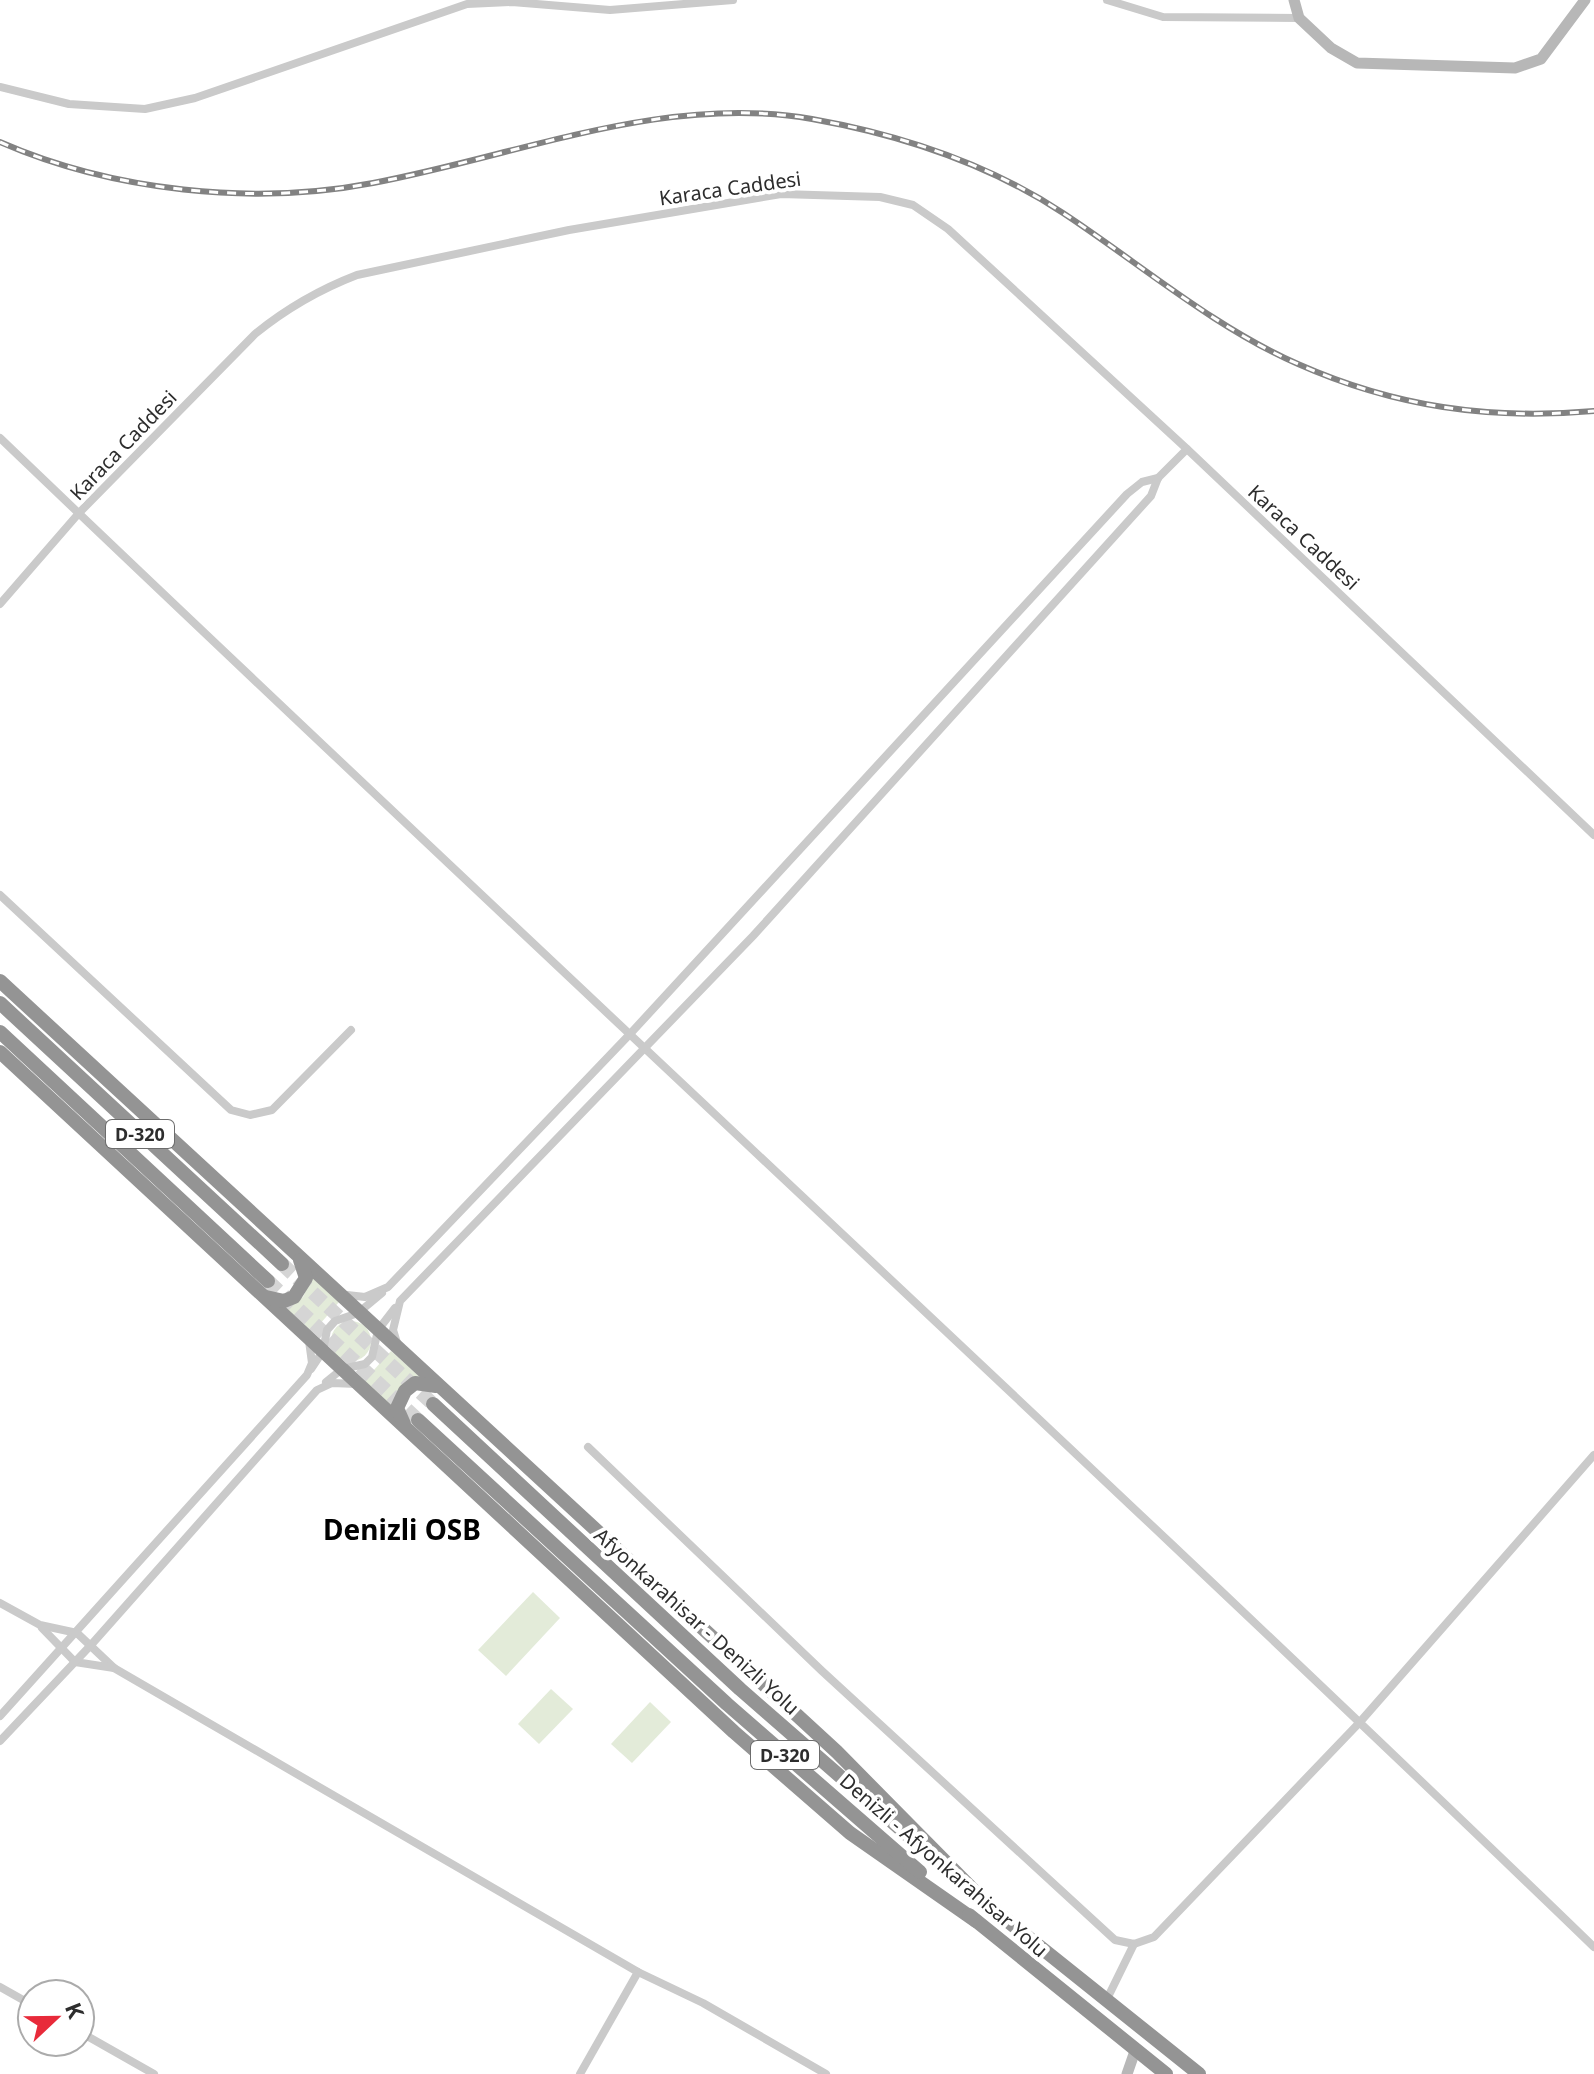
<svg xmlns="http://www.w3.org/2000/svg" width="1594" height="2074" font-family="'Noto Sans',sans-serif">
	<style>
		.green { fill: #e3ebd9 }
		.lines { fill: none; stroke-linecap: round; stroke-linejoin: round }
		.highway-tunnel { stroke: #d5d5d5; stroke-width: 14; stroke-dasharray: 14 7; stroke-linecap: butt }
		.street { stroke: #cacaca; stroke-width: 8 }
		.secondary { stroke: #b7b7b7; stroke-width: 11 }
		.highway { stroke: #949494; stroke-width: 14 }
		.rail-casing { stroke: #828282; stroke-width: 6 }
		.rail { stroke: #fff; stroke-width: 3; stroke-dasharray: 9; stroke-linecap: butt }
		.labels { text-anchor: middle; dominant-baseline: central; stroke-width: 8; stroke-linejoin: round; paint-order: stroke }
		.shield { fill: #fff; stroke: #6c6c6c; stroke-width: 2 }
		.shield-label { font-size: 18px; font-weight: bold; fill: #2d2d2d }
		.street-label { font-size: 20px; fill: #2d2d2d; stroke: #fff }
		.district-label { font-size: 28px; font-weight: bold; fill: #000; stroke: #fff }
	</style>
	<rect width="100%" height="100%" fill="#fff"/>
	<g class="green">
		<path d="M312,1277L339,1302L313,1332L286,1308L303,1297Z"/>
		<circle cx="351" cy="1341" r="20"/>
		<path d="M391,1351L420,1377L392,1407L364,1381Z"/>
		<path d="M533,1592L560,1618L506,1676L478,1650Z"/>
		<path d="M551,1689L573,1709L539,1744L518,1724Z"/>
		<path d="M650,1702L671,1722L632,1763L611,1744Z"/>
	</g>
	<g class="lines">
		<g class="highway-tunnel">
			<path d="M282,1264L433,1404"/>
			<path d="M268,1281L418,1420"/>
		</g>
		<g class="street">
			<path d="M1107,0L1163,17L1299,18"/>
			<path d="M0,87L69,104L145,109L195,98L467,4L512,2L610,10L733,0"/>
			<path d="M0,438C528,944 1067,1439 1594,1947"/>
			<path d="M0,604L79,513L255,334C287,308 318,290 357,275L569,230L781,194L880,197L913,205L948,229L1187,449L1594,835"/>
			<path d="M0,895L231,1110L250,1115L272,1110L351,1030"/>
			<path d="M347,1295L365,1297L388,1287L630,1034L1127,494L1142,482L1158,478"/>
			<path d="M398,1346L393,1330L400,1301L753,936L1151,496L1158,478L1187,449"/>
			<path d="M311,1369L323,1351L327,1330L335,1321L358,1313L382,1293"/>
			<path d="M326,1382L342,1369L365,1364L372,1357L378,1330L395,1308"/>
			<path d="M588,1447L822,1671L1115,1940L1134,1944L1154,1937L1360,1722L1594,1455"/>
			<path d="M0,1603L40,1625L77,1633L114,1668L638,1972L703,2003L826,2074"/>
			<path d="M42,1628L75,1662L114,1668"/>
			<path d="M0,1716L307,1375L312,1363L309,1341"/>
			<path d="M0,1741L91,1645L317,1390L332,1383L357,1384"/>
			<path d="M0,1987L32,2005"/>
			<path d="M1106,2001L1134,1944"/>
			<path d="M80,2032L154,2074"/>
			<path d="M580,2074L638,1972"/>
		</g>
		<g class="secondary">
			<path d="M1294,0L1299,18L1331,48L1357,63L1515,68L1541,59L1585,0"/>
			<path d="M1127,2074L1135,2051"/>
		</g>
		<g class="highway">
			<path d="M0,981L837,1752L991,1908"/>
			<path d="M0,1003L282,1264"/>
			<path d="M0,1032L268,1281"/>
			<path d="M0,1052L734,1732L850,1833L976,1921"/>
			<path d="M266,1297L284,1301L294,1297L306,1278L300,1260"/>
			<path d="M433,1404L740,1689L920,1846"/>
			<path d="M418,1420L727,1704L920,1872"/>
			<path d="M404,1424L397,1408L405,1391L415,1383L436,1386"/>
			<path d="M984,1902L1199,2074"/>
			<path d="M969,1915L1166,2074"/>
		</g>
		<g class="rail-casing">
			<path id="rail" d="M0,142C112,191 253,206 373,183C517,156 664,93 812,119C902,135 987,163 1063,213C1139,263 1215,328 1298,364C1395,407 1489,420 1594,411"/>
		</g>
		<use href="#rail" class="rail"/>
	</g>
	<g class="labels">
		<g class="shield">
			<rect x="106" y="1120" width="68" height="28" rx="6"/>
			<rect x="751" y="1741" width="68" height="28" rx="6"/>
		</g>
		<g class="shield-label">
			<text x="140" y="1134">D-320</text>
			<text x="785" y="1755">D-320</text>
		</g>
		<g class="street-label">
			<text transform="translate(730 188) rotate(-8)">Karaca Caddesi</text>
			<text transform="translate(123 445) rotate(-46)">Karaca Caddesi</text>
			<text transform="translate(1304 537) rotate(43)">Karaca Caddesi</text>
			<text transform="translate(697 1621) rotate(42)">Afyonkarahisar - Denizli Yolu</text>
			<text transform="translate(944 1865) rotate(41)">Denizli - Afyonkarahisar Yolu</text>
		</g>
		<g class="district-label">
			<text x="402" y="1529">Denizli OSB</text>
		</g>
	</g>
	<g transform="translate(56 2018) rotate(68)"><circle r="38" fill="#ffffff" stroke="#ababab" stroke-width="2"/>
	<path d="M0-6L14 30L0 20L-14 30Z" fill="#e82a3a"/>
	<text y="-12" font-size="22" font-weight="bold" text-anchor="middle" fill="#2d2d2d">K</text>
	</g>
</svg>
